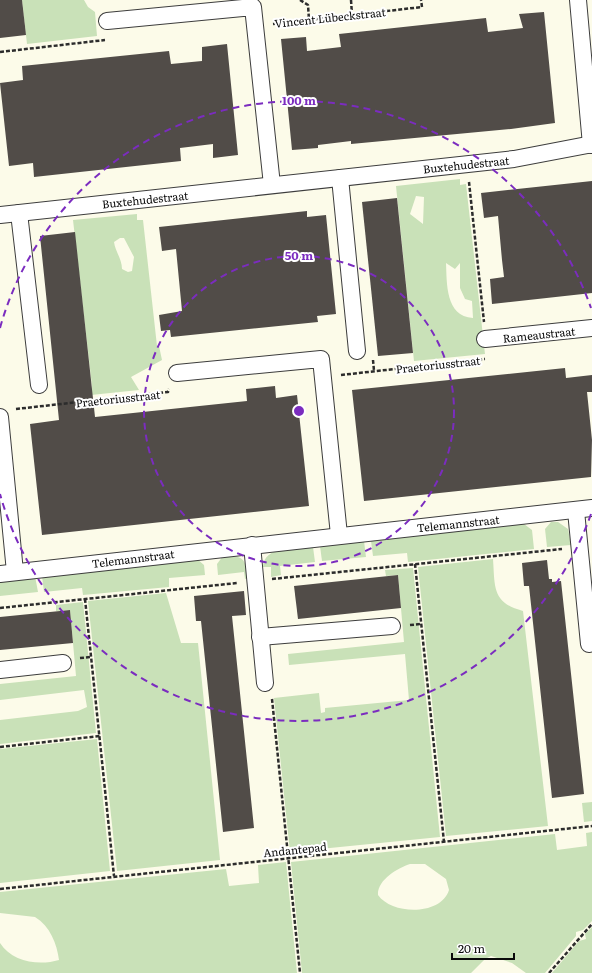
<svg xmlns="http://www.w3.org/2000/svg" width="592" height="973" font-family="Literata,serif">
	<style>
		.green { fill: #c9e1b8; fill-rule: evenodd }
		.building { fill: #514c48 }
		.lines { fill: none; stroke-linecap: round; stroke-linejoin: round }
		.minor-casing { stroke: #3d3d3d; stroke-width: 18 }
		.path { stroke: #2c2c2c; stroke-width: 2.5; stroke-dasharray: 4 2; stroke-linecap: butt }
		.minor { stroke: #fff; stroke-width: 16 }
		.ring { fill: none; stroke: #7b2cbf; stroke-width: 2; stroke-dasharray: 7 5 }
		.labels { text-anchor: middle; dominant-baseline: central; stroke-width: 4; stroke-linejoin: round; paint-order: stroke }
		.street-label { font-size: 11px; fill: #0a0a0a; stroke: #fff }
		.centre { fill: #7b2cbf; stroke: #fff; stroke-width: 2 }
		.ring-label { font-size: 12px; text-anchor: middle; font-weight: bold; fill: #7b2cbf; stroke: #fff; stroke-width: 4; stroke-linejoin: round; paint-order: stroke }
	</style>
	<rect width="100%" height="100%" fill="#fcfbe9"/>
	<g class="green">
		<path d="M22,0H84L88,7L95,12L97,36L27,44Z"/>
		<path d="M460,179V185L466,184L485,354L414,361L396,186ZM416,196L424,197L423,224L410,214ZM446,263L455,269L460,263V288L465,299L472,301L473,318C445,316 447,283 446,263Z"/>
		<path d="M137,214V220H143L157,346H159L162,360L131,377L139,390L91,395L92,386L73,220ZM120,238H124L134,257L132,271L128,272L122,269C122,259 115,251 114,242Z"/>
		<path d="M551,522H558L568,529L571,545L547,547L545,529Z"/>
		<path d="M524,524L532,530L534,549L408,562L407,553L373,556L371,541Z"/>
		<path d="M364,541L366,557L322,561L320,546Z"/>
		<path d="M313,547L315,562L280,566L281,575L271,577V567H263C264,545 296,549 313,547Z"/>
		<path d="M223,556C243,555 246,559 248,578L245,579L244,572L218,575L217,564Z"/>
		<path d="M197,559L204,565L205,575L169,578V587L83,595L82,588L44,592L42,576Z"/>
		<path d="M493,559C495,587 492,603 523,611L548,826L446,836L418,567Z"/>
		<path d="M413,568L440,837L290,852L274,698L319,693L321,713L325,712V708L409,700L405,654L289,665L288,654L404,642L398,575L386,576L385,570Z"/>
		<path d="M35,576L38,592L0,596V580Z"/>
		<path d="M166,593L181,643H198L220,860L117,871L88,601Z"/>
		<path d="M83,602L96,733L0,744V720L78,711L87,707L84,690L0,700V684L76,676L70,610L56,611V605Z"/>
		<path d="M97,739L110,871L0,883V749Z"/>
		<path d="M592,802V821L584,822L582,803Z"/>
		<path d="M592,832V921L583,930L576,932V936L545,973H526L512,963L491,956L485,959L471,973H302L291,862L555,834L557,850L587,846L586,833ZM410,864H425L446,879L449,890C441,916 392,915 378,895C377,880 398,868 410,864Z"/>
		<path d="M286,862L297,973H0V943C12,962 39,966 59,960C57,944 50,926 35,917L0,913V892L226,869L229,886L259,883L258,865Z"/>
		<path d="M592,927V973H552L579,941L586,939L585,934Z"/>
	</g>
	<g class="building">
		<path d="M0,0H22L26,35L0,38Z"/>
		<path d="M544,12L555,123L511,129L351,144V141L318,145V148L292,150L281,39L306,37L307,51L341,47L339,34L486,18L488,32L523,28L519,14Z"/>
		<path d="M227,44L238,155L213,158V144L180,148L181,161L34,177L33,163L9,166L0,83L23,80L22,66L169,51L171,64L202,61V47Z"/>
		<path d="M592,181V293L492,304L490,279L504,277L502,260L498,216L484,218L481,193Z"/>
		<path d="M397,198L413,353L378,356L362,202Z"/>
		<path d="M307,211V217L326,215L336,314L317,316L318,322L171,337L170,330L161,331L159,315L182,311L176,249L162,251L159,227Z"/>
		<path d="M75,232L95,417L247,401L246,389L275,386L276,398L297,395L309,506L42,535L30,424L59,420L40,236Z"/>
		<path d="M565,368L566,378L592,375V392H587L592,440L591,477L364,501L352,390Z"/>
		<path d="M547,560L549,579H552V582L561,581L584,794L552,798L529,586H524L522,563Z"/>
		<path d="M398,575L401,608L298,619L294,586Z"/>
		<path d="M244,591L246,615L232,616L254,828L223,832L201,621H196L194,596Z"/>
		<path d="M70,610L73,643L0,650V617Z"/>
	</g>
	<g class="lines">
		<g class="minor-casing">
			<g id="minor">
				<path d="M578,0L591,145"/>
				<path d="M107,21L253,7L272,185"/>
				<path d="M340,178L357,351"/>
				<path d="M19,213L39,385"/>
				<path d="M0,215L514,159L592,144"/>
				<path d="M485,339L592,328"/>
				<path d="M177,373L321,359L339,535"/>
				<path d="M0,417L15,572"/>
				<path d="M576,511L589,644"/>
				<path d="M252,545L265,683"/>
				<path d="M0,574L592,508"/>
				<path d="M260,637L392,626"/>
				<path d="M0,670L63,663"/>
			</g>
		</g>
		<g class="path">
			<path d="M300,0L308,5L309,20"/>
			<path d="M351,0L352,15"/>
			<path d="M273,24L422,7L421,0"/>
			<path d="M0,52L105,40"/>
			<path d="M469,182L484,322"/>
			<path d="M373,360L374,371"/>
			<path d="M341,375L485,359"/>
			<path d="M16,409L168,392L169,389"/>
			<path d="M415,564L444,842"/>
			<path d="M272,579L562,549"/>
			<path d="M85,599L114,876"/>
			<path d="M0,608L237,583"/>
			<path d="M410,625L421,624"/>
			<path d="M80,658L91,657"/>
			<path d="M272,699L300,973"/>
			<path d="M0,747L100,736"/>
			<path d="M0,889L592,826"/>
			<path d="M549,973L592,924"/>
		</g>
		<use href="#minor" class="minor"/>
	</g>
	<g class="ring">
		<circle cx="299" cy="411" r="155"/>
		<path d="M591 514A310 310 0 0 1 0 494M0 328A310 310 0 0 1 591 308"/>
	</g>
	<g class="labels">
		<g class="street-label">
			<text transform="translate(330 17) rotate(-6)">Vincent Lübeckstraat</text>
			<text transform="translate(466 164) rotate(-6)">Buxtehudestraat</text>
			<text transform="translate(145 199) rotate(-6)">Buxtehudestraat</text>
			<text transform="translate(539 334) rotate(-6)">Rameaustraat</text>
			<text transform="translate(438 364) rotate(-6)">Praetoriusstraat</text>
			<text transform="translate(118 398) rotate(-6)">Praetoriusstraat</text>
			<text transform="translate(458 523) rotate(-6)">Telemannstraat</text>
			<text transform="translate(133 558) rotate(-7)">Telemannstraat</text>
			<text transform="translate(295 849) rotate(-6)">Andantepad</text>
		</g>
	</g>
	<circle cx="299" cy="411" r="6" class="centre"/>
	<g class="ring-label">
		<text x="299" y="105">100 m</text>
		<text x="299" y="260">50 m</text>
	</g>
	<path d="M452 953v6h62v-6" fill="none" stroke="#0a0a0a" stroke-width="2"/>
	<text x="458" y="953" font-size="12" fill="#0a0a0a" stroke="#ffffff" stroke-width="3" paint-order="stroke">20 m</text>
</svg>
